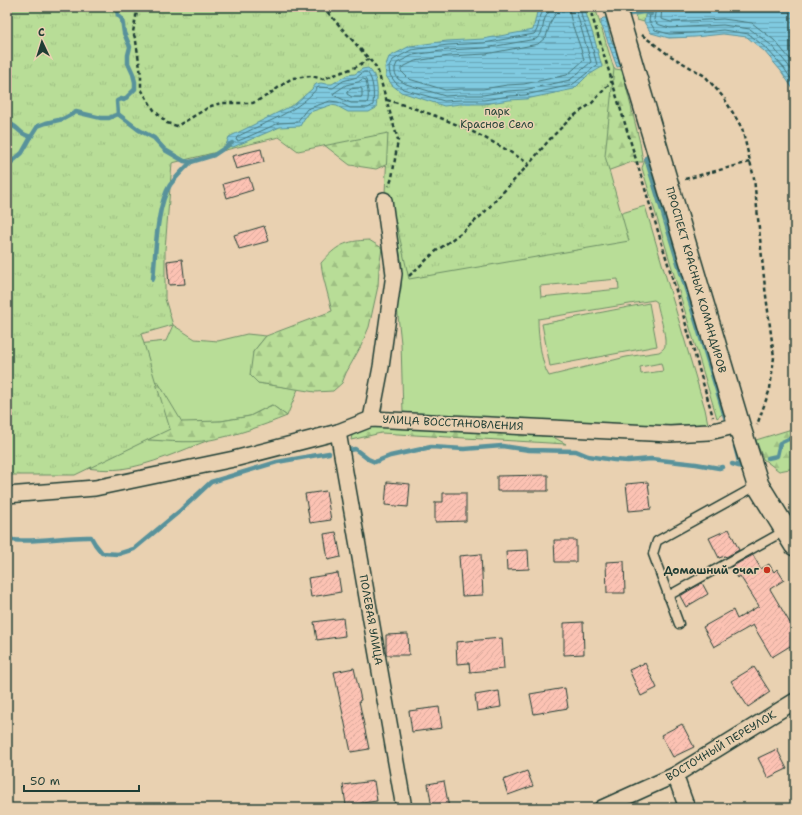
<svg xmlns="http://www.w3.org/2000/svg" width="802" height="815" font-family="'Shantell Sans',sans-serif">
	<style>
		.grass { fill: #b8dd97; stroke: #6c8d66; fill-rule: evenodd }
		.forest { fill: url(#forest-firs); stroke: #6c8d66 }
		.wetland { fill: url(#wetland-marsh); stroke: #6c8d66 }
		.park { fill: url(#park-tufts); stroke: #6c8d66 }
		.water { fill: url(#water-rules); stroke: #59929b }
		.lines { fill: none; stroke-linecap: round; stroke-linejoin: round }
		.shore { stroke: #467579; stroke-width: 1 }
		.stream { stroke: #59929b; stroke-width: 4.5 }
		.building { fill: url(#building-hatch); stroke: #1f3d34 }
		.lane-casing { stroke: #1f3d34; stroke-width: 11 }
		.street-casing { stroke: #1f3d34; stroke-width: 18 }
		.secondary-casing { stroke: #1f3d34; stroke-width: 24 }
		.path { stroke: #1f3d34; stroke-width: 2.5; stroke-dasharray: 4 3; stroke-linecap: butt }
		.lane { stroke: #e9d1b1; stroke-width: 8 }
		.street { stroke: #e9d1b1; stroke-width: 15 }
		.secondary { stroke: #e9d1b1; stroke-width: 21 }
		.poi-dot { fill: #c8321e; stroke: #e9d1b1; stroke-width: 1.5 }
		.labels { text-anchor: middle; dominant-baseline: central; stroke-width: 3; stroke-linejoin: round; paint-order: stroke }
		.park-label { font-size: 11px; fill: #274539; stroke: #e9d1b1 }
		.street-label { font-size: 11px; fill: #1f3d34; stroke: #e9d1b1 }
		.poi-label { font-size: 11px; font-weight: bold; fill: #1f3d34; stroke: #e9d1b1; text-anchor: end }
	</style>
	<defs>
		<pattern id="forest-firs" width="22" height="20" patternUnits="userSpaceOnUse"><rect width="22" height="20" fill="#b8dd97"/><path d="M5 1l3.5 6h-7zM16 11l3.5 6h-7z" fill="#9ebf83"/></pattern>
		<pattern id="wetland-marsh" width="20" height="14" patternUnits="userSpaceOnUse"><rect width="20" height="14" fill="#b8dd97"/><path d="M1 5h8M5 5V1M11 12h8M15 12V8" fill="none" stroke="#9ebf83"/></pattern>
		<pattern id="park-tufts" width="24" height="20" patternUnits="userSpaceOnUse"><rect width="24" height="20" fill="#b8dd97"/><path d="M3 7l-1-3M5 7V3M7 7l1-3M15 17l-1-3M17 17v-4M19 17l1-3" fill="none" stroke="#9ebf83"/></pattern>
		<pattern id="water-rules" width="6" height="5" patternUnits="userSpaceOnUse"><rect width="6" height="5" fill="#80cae0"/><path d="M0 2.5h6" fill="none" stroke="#68a5b6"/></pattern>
		<pattern id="building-hatch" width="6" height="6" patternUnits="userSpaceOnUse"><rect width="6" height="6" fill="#fcc2b3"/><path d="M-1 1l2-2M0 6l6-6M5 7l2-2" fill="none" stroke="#d8a89b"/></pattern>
	</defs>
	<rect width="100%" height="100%" fill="#e9d1b1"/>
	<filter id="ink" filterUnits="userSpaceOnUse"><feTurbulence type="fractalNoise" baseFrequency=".025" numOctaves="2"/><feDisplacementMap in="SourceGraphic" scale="8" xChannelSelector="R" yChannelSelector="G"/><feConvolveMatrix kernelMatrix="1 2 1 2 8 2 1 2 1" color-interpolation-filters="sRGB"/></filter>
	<g filter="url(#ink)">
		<g class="grass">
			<path d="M647,154L725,412L717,418L642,168Z"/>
			<path d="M645,206L705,409L708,424L655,426L403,413L401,343L397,306L401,288L402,265L399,248L396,239L392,207L612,216ZM618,279L619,289L541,297L540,286ZM654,300L657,302C659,315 666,332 665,345C665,348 662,350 659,352L626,357L549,376C541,364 538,334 538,319ZM661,363L663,371L641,374L640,367Z"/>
			<path d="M649,303L657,346L550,366L542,324Z"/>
			<path d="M173,325L195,339L218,341L247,334L266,336L253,352L258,383L298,389L287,416L272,405L250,416L221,421L182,423L134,439L175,441L209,440C180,451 151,465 121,469C103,471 85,468 68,465L63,352L166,341Z"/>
		</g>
		<g class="forest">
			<path d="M602,67L622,70L640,143L643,162H632L607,171L526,99Z"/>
			<path d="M376,113L402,158L376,169L350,165L319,141Z"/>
			<path d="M369,240L382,248L379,268L378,286L369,327L361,346L346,373L342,383L333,391L315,392L258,383L250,375L253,352L266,336L332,311L323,276L321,263C337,245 345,241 369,240Z"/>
			<path d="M129,378L158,382L182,422L221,421L250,416L272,405L287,416C262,426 237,435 210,440C188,444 157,440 134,439Z"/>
			<path d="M370,425L544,432L566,444L381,433L351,440L352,435Z"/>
			<path d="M795,428V468L779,471L763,459L756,440Z"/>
		</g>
		<path class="wetland" d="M631,7H647L644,22L637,20Z"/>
		<path class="park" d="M7,7H595L614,69L605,156L629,241L409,279L397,226L385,193L388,133L298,151L279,137L172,163L165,249V299L173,325L141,334L170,429L75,475H7Z"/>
		<g class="water">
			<path d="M543,7H584L595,41L602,67L587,76L574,89L526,99L509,100L484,104H461L444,106L401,92L392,85L386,76L385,67L389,57L410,46L447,41L483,39L533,30L537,12Z"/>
			<path d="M647,7H795V92L781,71L764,51L747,37L723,34L695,37L669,38L651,33L644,22Z"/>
			<path d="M603,18H606L610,37L622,66L617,67L604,31L601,25V20Z"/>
			<path d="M368,68C379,77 378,94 376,108L369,112H348L337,106L331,105L310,112L304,119L300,126L280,127L233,147L226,145L229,137L295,104L312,89L316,84L321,83L326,84H332L347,75L355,74L362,69Z"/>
		</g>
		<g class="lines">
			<g class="shore">
				<path d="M545,7C545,11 542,12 541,15C538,22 539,29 534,34L484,43L448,45L411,50L393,60L389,67L390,75L395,82L403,89L444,101L461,100H484L509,96L525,95L572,85L597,65L591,42L582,18L580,7"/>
				<path d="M550,7C550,12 547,14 545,18C542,26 544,34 536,39L485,48L448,50L413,55L397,63L395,68V73L398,79L406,84L445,96L460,95H483L508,91L524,90L570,80L591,62L575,7"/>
				<path d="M556,7V13L551,21L546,37L538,44L486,54L449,56L415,61L401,68V71L409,79L445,90L460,89H483L507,85L524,84L567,75L584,60C580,42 570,25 569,7"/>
				<path d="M651,7L649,21L655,30L669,34L694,33L723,30L749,34L767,49L784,68L795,85"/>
				<path d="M656,7L654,20L657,24L670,28L723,25L750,29L771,45L788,65L795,76"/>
				<path d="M662,7L661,19L671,22L723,19L752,23L774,40L795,65"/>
				<path d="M364,72H367C374,80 374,95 373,105L368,108H350L338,102L330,101L307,109L297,122L279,123L243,139L238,141L236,140L237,137C264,122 298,113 318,87L333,88L343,81L357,77Z"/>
				<path d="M363,79L366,80C367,87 370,96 367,103H351L333,95L334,93L346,85L358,82Z"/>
				<path d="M360,88L362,89V96L361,97H352L347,94V92L351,89Z"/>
			</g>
			<g class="stream">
				<path d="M116,7L118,15L122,19L124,33L130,47L128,55V63L133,74L135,82V89L124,100L121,99L117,101L118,114L139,130L154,138L165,150L184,161L191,162L214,155L232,143"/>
				<path d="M631,14L644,12L651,14"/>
				<path d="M7,123C15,125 16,128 21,132C23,134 28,136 31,137"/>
				<path d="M646,158L726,420"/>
				<path d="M7,166L22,153L31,137L38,126L46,123L63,119L76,112L101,118H109L118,114"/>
				<path d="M153,279C156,252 156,207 170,185C176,177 184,169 191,162"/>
				<path d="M735,446L740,466"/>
				<path d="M349,450L355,449L368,459L375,462L390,456L431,447L464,449L502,446L529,450L576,451L588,456L614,460L628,461L651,459L696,464L719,468L722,467"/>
				<path d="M768,458L777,456L780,443L795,436"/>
				<path d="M732,464L742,467"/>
				<path d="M7,532L12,540C38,543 65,536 91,537L95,544L102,553L118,554L134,549L181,510L211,482L277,462L329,453"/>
			</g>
		</g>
		<g class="building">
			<path d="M261,149L264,162L236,169L232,156Z"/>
			<path d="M249,177L253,190L227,198L223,184Z"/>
			<path d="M264,226L269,241L239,249L234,235Z"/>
			<path d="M182,259L185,284L169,285L167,261Z"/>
			<path d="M548,475V491H497V476Z"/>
			<path d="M387,482L410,484L408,507L385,505Z"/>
			<path d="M648,482L651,509L629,511L626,484Z"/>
			<path d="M326,491L331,520L310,523L305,494Z"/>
			<path d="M443,493H466V521L435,522V502H443Z"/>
			<path d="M729,529L739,550L726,557L725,556L719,558L709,538Z"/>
			<path d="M336,532L341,557L328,560L324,534Z"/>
			<path d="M554,540H576V562H555Z"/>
			<path d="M528,550L529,569L507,570L506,551Z"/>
			<path d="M481,554L483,595L462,596L459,556Z"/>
			<path d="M753,555L761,569L769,564L774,572L777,569L784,580L770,589L790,623L795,620V643L772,657L753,625L714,647L703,627L733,610L737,619L759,606L740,576L737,578L731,567Z"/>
			<path d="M624,561L625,593H607L606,562Z"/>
			<path d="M338,573L341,592L311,597L308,578Z"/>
			<path d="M702,583L708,594L686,607L680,596Z"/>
			<path d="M343,618L345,636L317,640L314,622Z"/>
			<path d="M583,622L584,654L564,655V623Z"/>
			<path d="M408,634L409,655H386V635Z"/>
			<path d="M502,638L504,669L470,672L469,663L457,664L456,642Z"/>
			<path d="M645,663L657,688L641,696L629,670Z"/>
			<path d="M754,667L770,692L748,707L731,681Z"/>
			<path d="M354,668L361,700L359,701L369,749L351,752L334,672Z"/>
			<path d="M565,688L568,708L534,714L530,694Z"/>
			<path d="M499,691L501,707L477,711L475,695Z"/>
			<path d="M439,707L442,728L412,732L409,711Z"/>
			<path d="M682,724L694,747L673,757L661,735Z"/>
			<path d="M777,749L787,769L768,778L758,758Z"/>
			<path d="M527,771L533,786L508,795L503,780Z"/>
			<path d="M374,781L377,801L346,805L343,785Z"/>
			<path d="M444,781L449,808H432L428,784Z"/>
		</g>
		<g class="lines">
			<g class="lane-casing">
				<g id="lane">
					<path d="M668,596L786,530"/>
					<path d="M679,624L653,554L657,541L758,485"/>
				</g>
			</g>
			<g class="street-casing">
				<g id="street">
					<path d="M371,419L381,367L394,274L384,200"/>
					<path d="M338,432L404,808"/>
					<path d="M7,495L95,488L234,459L338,432L371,419L670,434L709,432L739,425"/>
					<path d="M675,775L687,808"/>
					<path d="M602,808L675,775L795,701"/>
				</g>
			</g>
			<g class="secondary-casing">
				<path id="secondary" d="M615,7L739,425L758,485L795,545"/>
			</g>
			<g class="path">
				<path d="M138,7L133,32L136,41L141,75V89L154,110L167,123L177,126L211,106L221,103H253L268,95L292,78L311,76L323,79L356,67L369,59"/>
				<path d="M323,7L377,68L398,140L392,178L389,186"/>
				<path d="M591,7L592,16L672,277L713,417"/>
				<path d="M642,35L669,55L705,76L724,98L742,128L754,178L765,288L774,357L770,389L757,425"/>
				<path d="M387,100C437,114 486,135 529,164"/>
				<path d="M685,179L750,162"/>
				<path d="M409,276L435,252L462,232L482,215L529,164L550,139L571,118L592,103L612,81"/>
			</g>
			<use href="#lane" class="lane"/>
			<use href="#street" class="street"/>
			<use href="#secondary" class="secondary"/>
		</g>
	</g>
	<circle class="poi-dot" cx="767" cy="570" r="4"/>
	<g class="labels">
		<g class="park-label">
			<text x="497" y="111">парк<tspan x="497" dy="13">Красное Село</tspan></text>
		</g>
		<g class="street-label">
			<text transform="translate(696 280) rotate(74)">ПРОСПЕКТ КРАСНЫХ КОМАНДИРОВ</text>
			<text transform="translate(453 423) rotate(3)">УЛИЦА ВОССТАНОВЛЕНИЯ</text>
			<text transform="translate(371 620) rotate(80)">ПОЛЕВАЯ УЛИЦА</text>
			<text transform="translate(721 746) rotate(-31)">ВОСТОЧНЫЙ ПЕРЕУЛОК</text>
		</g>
		<g class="poi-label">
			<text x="759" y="570">Домашний очаг</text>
		</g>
	</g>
	<rect width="802" height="815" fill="none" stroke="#e9d1b1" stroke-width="24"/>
	<rect x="12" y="12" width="778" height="791" fill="none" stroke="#1f3d34" stroke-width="1.5" filter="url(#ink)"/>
	<g transform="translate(42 42) rotate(356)" stroke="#e9d1b1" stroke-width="3" paint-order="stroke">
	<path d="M0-3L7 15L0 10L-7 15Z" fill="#1f3d34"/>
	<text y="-6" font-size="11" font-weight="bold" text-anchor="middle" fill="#1f3d34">С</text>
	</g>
	<path d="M24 785v6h115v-6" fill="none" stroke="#1f3d34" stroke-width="2"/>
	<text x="30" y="785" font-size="12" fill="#1f3d34" stroke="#e9d1b1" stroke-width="3" paint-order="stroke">50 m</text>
</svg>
